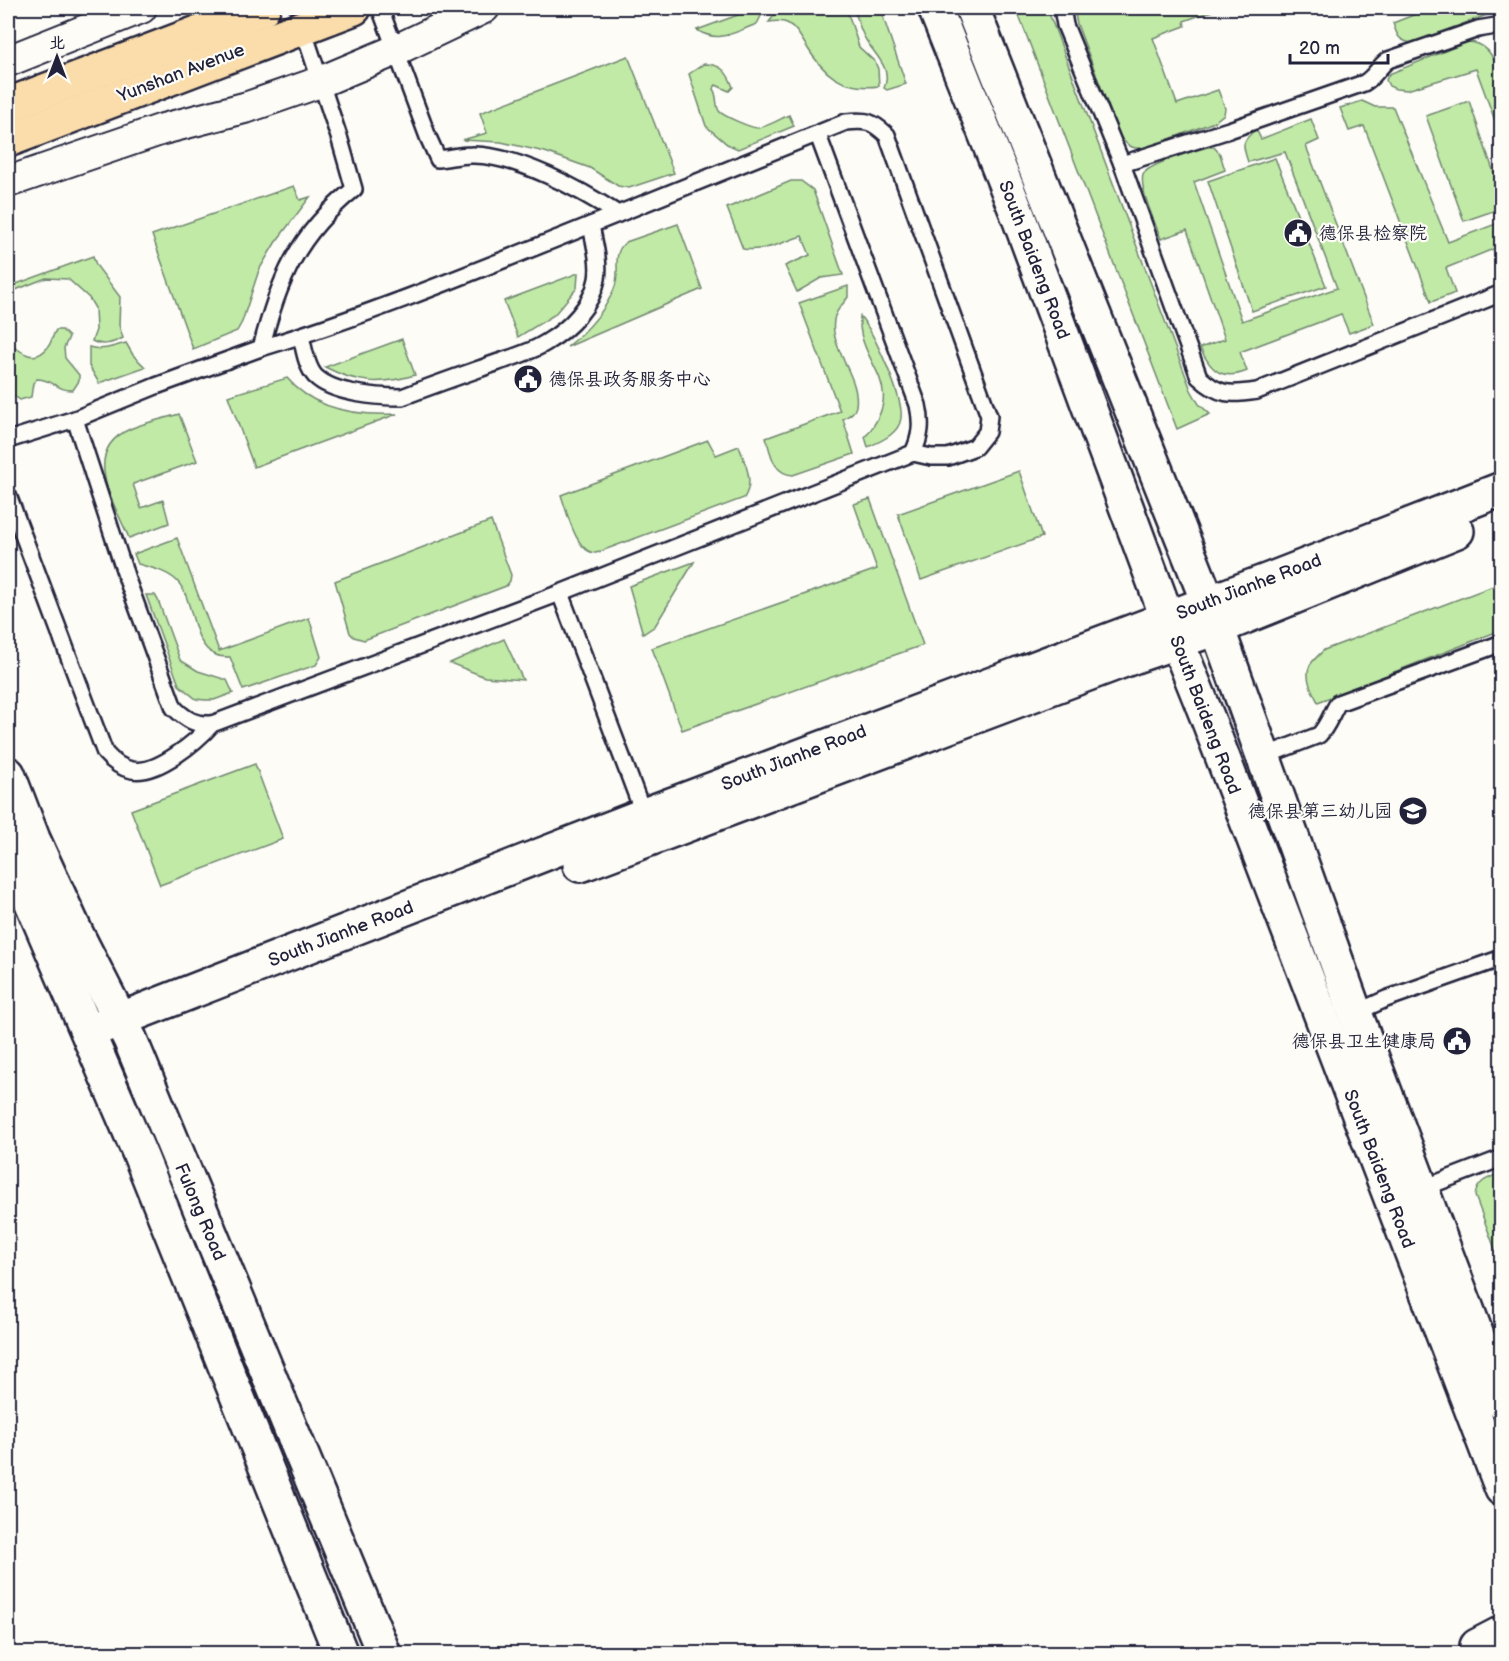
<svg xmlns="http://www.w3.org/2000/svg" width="1509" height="1661" font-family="'Balsamiq Sans','LXGW WenKai TC',sans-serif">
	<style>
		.green { fill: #c0eaa6; stroke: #718670; stroke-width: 1.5 }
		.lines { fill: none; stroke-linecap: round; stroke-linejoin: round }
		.service-casing { stroke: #22223b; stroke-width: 20 }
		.minor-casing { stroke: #22223b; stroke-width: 34 }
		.tertiary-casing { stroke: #22223b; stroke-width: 38 }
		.secondary-casing { stroke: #22223b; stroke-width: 38 }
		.primary-casing { stroke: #22223b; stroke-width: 38 }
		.service { stroke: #fdfcf7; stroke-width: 15 }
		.minor { stroke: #fdfcf7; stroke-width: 30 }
		.tertiary { stroke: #fdfcf7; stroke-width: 33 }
		.secondary { stroke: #fdfcf7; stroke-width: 33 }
		.primary { stroke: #faddab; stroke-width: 33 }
		.labels { text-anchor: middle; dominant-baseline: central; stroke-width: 4.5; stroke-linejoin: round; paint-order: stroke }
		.street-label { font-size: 18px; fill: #22223b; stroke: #fdfcf7 }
		.poi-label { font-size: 18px; fill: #22223b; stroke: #fdfcf7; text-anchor: start }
	</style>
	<rect width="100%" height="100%" fill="#fdfcf7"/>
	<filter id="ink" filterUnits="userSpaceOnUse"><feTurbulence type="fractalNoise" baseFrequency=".0167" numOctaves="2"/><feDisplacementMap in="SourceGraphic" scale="12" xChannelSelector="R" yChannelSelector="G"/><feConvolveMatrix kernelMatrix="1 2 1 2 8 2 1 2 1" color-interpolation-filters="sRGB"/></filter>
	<g filter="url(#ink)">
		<g class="green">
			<path d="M757,8H765L757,24C734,32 719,44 697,30Z"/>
			<path d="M780,8H844L850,19L859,47L875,62L878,69L879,86C842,91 823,74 805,44C800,36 795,27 787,23C781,20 775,21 769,22Z"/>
			<path d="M854,8H880L906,84L887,90L884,88C893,69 875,55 866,40C860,31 857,18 854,8Z"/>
			<path d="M1016,8H1047L1191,390L1199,404L1210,414L1177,429Z"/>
			<path d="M1078,8H1220L1184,21L1185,26L1153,38L1177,104L1218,90L1225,108L1224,114L1214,122L1149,147C1135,150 1129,148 1120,137L1077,24L1075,14Z"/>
			<path d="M1431,8H1496L1489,14L1414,43C1399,42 1397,36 1393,23Z"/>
			<path d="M1467,42C1508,42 1502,109 1501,137L1476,69L1407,90L1396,89L1389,86L1386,80L1389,74Z"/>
			<path d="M628,56L674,173L629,188L618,186L590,168L545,152L501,142L462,140L487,133L480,113Z"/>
			<path d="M704,64C721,64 727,71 733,87L729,91L716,85L713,89C718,96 715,104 719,111C723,116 751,128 758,128C767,127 780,119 789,115L794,126L738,149L727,144L706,126L689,74Z"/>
			<path d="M1362,101L1375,107H1393L1448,242L1501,222V246L1446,268L1455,293L1431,302L1364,126L1349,131L1340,108Z"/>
			<path d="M1469,101L1501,193L1502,208L1464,221L1426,116Z"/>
			<path d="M1311,119L1319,140L1306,146L1374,324L1349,333L1341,314L1240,352L1247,371C1222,381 1211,371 1200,348L1225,339L1187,230L1161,239C1156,225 1139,188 1143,175C1146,164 1195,151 1207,147H1214L1220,154L1225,170L1194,182L1242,321L1337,288L1285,152L1248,162C1242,144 1241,142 1256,129L1261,139Z"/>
			<path d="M1275,158L1326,286L1252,311L1208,181Z"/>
			<path d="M791,181H801L813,190L843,275L821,278L797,292L785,266L810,255L802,236C782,242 766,252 743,249L727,208Z"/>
			<path d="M294,186L300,200L310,197L275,243L259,270L242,322L237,331L193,349L152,235Z"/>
			<path d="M678,224L702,289L567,347C587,331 604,313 614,289C622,272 610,254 626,242Z"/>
			<path d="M93,256L96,265L120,297L119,325L123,338C113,343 102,347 92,341L96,330L95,308L89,298L68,279L46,278L13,291L8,297V287Z"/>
			<path d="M578,273L577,288L554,315L518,337L504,301Z"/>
			<path d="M848,286V297C843,305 835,310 834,320C829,348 861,378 856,406C855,413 848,416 843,419L854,454L793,475C773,474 771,454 766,438L840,411L799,303Z"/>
			<path d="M860,316C873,331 904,398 901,418C899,434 881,441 868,447L865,437C911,383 856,365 860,316Z"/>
			<path d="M56,330H62L69,337L64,348L65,358L79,375V381L73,390C57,391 53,379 37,379L33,383L31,397L20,400L13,395L9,388L12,373L8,362V342C20,351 34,365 48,347C52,342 52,336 56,330Z"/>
			<path d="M402,339L415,375C380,385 358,384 325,367Z"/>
			<path d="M126,343L133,355L145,367L99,383L89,366V347C102,351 113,347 126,343Z"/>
			<path d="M287,378C314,410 357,416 397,414L254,467L228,396Z"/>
			<path d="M179,414L197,461L133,484L141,508L163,500L169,523L129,538C114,503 80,451 130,429C146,422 163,419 179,414Z"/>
			<path d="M708,440L716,455L739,446C745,464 755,481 744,498L596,553C576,553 567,512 561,495Z"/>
			<path d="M1019,471L1042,537L921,580L898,514Z"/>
			<path d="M870,499L923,645L682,730L652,648L877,569L854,504Z"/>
			<path d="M491,521L511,575L510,581L506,586L364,640L354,637L350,633L335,581Z"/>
			<path d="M177,538L219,651L309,618L321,657L316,665L243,690L230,657C226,657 220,657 216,655C190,645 195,599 177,581C167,571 151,568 138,564L134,554Z"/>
			<path d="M694,562L655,626L643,634L629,586Z"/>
			<path d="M1501,583V630L1318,702C1312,691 1304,677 1310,665C1313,660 1320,654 1324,650Z"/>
			<path d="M146,595H155L158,600L180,660L198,671L227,680L233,693L214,700H205L196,699L179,685Z"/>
			<path d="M504,639L523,680L485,677L450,663Z"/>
			<path d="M255,764L283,839L160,885L131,810Z"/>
			<path d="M1501,1173H1502L1501,1265L1475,1196C1477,1181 1488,1178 1501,1173Z"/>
		</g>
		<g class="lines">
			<g class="service-casing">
				<g id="service">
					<path d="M1062,8L1065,25L1122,164L1199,377C1219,396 1231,395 1257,391L1502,293"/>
					<path d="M818,135L918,405C922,423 921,436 913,453"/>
					<path d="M1122,164L1229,130L1364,83C1375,77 1378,67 1388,60L1478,29L1502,25"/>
					<path d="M301,336C304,348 306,366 315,376C333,394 378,397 402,397C433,385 465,374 496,363C513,357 532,352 547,342C569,329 592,306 597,279C600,262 594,242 591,225"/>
					<path d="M261,348C382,311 500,261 618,214"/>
					<path d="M75,419L128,582L174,708C187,720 195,725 212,724"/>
					<path d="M8,440L75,419L156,386L261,348C280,278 296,236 354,189L340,140L302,26"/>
					<path d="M8,495L105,753C112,761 121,768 132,770C157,775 197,741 212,724L560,593L913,453L931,457H948L975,447L987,432L989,416L887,135C872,121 867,120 846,122L618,214C581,190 516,154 471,155C460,155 449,158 438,159L428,137L380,8"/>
					<path d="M560,593L644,815"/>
					<path d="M1262,757L1319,735C1328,726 1331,714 1338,703L1502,643"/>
					<path d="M1355,1013L1386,999L1502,958"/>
					<path d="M1421,1189L1502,1158"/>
				</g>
			</g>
			<g class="minor-casing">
				<g id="minor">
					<path d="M8,61L141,8"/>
					<path d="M8,182L163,129L248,107L320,82L396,50L484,8"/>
				</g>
			</g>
			<g class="tertiary-casing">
				<g id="tertiary">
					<path d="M935,8L1019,218L1167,617L1208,719L1502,1489"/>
					<path d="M972,8L1208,602L1355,1013L1502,1402"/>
					<path d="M580,865L1138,655L1217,628L1457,531"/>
					<path d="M88,1032L644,815L1269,580L1502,489"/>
					<path d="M1477,1646L1502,1633"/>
				</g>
			</g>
			<g class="secondary-casing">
				<g id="secondary">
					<path d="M8,774L33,839L77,935L130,1039L384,1654"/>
					<path d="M8,847L141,1157L341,1654"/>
				</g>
			</g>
			<g class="primary-casing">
				<g id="primary">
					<path d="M8,105L263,8"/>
					<path d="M8,140L354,8"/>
				</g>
			</g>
			<use href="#service" class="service"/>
			<use href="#minor" class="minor"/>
			<use href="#tertiary" class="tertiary"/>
			<use href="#secondary" class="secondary"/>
			<use href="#primary" class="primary"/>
		</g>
	</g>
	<defs>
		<g id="civic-disc" transform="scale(1.5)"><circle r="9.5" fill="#22223b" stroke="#fdfcf7"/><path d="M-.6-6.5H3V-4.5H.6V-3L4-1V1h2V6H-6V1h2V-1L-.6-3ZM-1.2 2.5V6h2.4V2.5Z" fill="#fff"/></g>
		<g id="school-disc" transform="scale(1.5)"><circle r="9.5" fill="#22223b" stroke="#fdfcf7"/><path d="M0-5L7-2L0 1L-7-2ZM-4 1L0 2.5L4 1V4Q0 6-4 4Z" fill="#fff"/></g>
	</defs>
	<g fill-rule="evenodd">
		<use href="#civic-disc" x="1298" y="233"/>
		<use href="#civic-disc" x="528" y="379"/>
		<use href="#school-disc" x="1413" y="811"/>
		<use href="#civic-disc" x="1457" y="1041"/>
	</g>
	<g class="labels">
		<g class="street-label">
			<text transform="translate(181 73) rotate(-21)">Yunshan Avenue</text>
			<text transform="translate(1034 260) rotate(69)">South Baideng Road</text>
			<text transform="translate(1249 587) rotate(-21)">South Jianhe Road</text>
			<text transform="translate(1205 715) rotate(69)">South Baideng Road</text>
			<text transform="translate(794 758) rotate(-21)">South Jianhe Road</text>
			<text transform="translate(341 934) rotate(-21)">South Jianhe Road</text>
			<text transform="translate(1379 1169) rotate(69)">South Baideng Road</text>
			<text transform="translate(200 1212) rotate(67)">Fulong Road</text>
		</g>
		<g class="poi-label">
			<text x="1319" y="233">德保县检察院</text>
			<text x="549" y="379">德保县政务服务中心</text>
			<text x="1392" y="811" text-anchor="end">德保县第三幼儿园</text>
			<text x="1436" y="1041" text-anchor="end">德保县卫生健康局</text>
		</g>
	</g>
	<rect width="1509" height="1661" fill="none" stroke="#fdfcf7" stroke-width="30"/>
	<rect x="15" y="15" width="1479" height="1631" fill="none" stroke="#22223b" stroke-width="2" filter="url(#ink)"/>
	<g transform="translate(57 57)" stroke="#fdfcf7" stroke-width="4.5" paint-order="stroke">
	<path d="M0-4.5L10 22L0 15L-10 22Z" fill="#22223b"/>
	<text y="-9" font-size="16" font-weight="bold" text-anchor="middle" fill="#22223b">北</text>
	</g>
	<path d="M1290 54v9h98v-9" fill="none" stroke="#22223b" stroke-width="3"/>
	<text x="1299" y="54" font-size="18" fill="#22223b" stroke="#fdfcf7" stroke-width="4.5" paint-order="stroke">20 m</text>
</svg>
